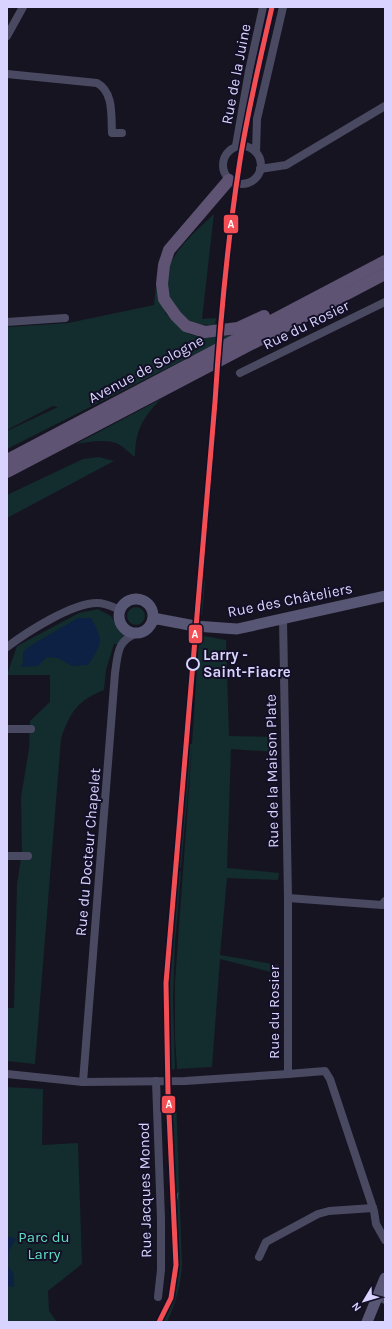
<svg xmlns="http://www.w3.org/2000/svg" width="392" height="1329" font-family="Karla,sans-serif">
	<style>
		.green { fill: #132c2d }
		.water { fill: #0d2144 }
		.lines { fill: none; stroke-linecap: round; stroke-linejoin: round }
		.street { stroke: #4a4962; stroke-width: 8 }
		.secondary { stroke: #575674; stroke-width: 11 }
		.primary { stroke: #5e5373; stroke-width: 12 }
		.tram { stroke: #43596b; stroke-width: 1 }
		.tram-1-casing { stroke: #130f26; stroke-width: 8 }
		.tram-1 { stroke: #f24e54; stroke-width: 5 }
		.stop-dot { fill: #130f26; stroke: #d9d4ff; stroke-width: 2 }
		.labels { text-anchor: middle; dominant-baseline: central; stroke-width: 4; stroke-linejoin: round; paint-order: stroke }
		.street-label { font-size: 15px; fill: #d9d4ff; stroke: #130f26 }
		.stop-label { font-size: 15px; font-weight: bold; fill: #d9d4ff; stroke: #130f26; text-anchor: start }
		.park-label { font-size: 15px; fill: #5fe0c0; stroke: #130f26 }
		.line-badge { stroke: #130f26; stroke-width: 1.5 }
		.badge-label { font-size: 11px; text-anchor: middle; font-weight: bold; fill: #fff }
	</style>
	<rect width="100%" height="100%" fill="#161421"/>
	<g class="green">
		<path d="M214,214L202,319L216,318L215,325C195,325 188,324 176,307C148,269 189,238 214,214Z"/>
		<path d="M156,286L166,314L189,334L205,338L233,335L7,449V431L58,407L53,406L7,430V327L68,323L154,305Z"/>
		<path d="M161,399C143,417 135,431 135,457C130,454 125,448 120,445C106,438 90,442 76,444Z"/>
		<path d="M99,457L114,461L7,518V495L83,459Z"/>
		<path d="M197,580L205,581L202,615H194Z"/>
		<circle cx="136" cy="616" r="9"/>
		<path d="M98,609L111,616L118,628L125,634L118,644H114L106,670L104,690C77,701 70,712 61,739L35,1064L7,1061V1008H14L17,884L22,852L21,797L29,749L30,721L50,702V675H7L17,646L79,613Z"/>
		<path d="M199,635L226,640L229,736L276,737L277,752L231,749L227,868L279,873L278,880L227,878L220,955L279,965V974L220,959L212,1067L177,1069L175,1037V982L192,747L181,868L173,867L184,743L192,744Z"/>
		<path d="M173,871H181L175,943L173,998L175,1069L166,1070V971Z"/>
		<path d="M7,1087L43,1089L42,1145L78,1143L82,1264L48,1291L49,1311L57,1322H7Z"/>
		<path d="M168,1097H176L182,1264C181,1284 176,1303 167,1322H156C170,1300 173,1278 173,1253Z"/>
	</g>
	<g class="water">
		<path d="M78,618H91C104,641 102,644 88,665L72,666L58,658L47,657L38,666L21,667L23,662V652L30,646Z"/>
		<path d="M7,1236L16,1239L9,1250L8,1266L14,1275V1287L7,1286Z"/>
	</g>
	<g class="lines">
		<g class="street">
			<path d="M7,36L23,7"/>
			<path d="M7,74L97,83C114,92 111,116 112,133H122"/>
			<circle cx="242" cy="165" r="19"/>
			<path d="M236,146L249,71L263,7"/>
			<path d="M256,152L257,119L283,7"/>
			<path d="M260,169L286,165L385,106"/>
			<path d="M7,322L65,318"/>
			<path d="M240,373L385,302"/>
			<path d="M283,619L288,898V1074L325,1071L330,1079L374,1211L376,1224L385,1240"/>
			<path d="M7,647C27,632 72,603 97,603C106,603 113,607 120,610"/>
			<path d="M7,729H31"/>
			<path d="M7,856H28"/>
			<path d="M288,898L382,905L385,901"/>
			<path d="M7,1074L83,1082L185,1081L288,1074"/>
			<path d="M156,1081L161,1219V1270L158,1297"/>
			<path d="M83,1082L115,673C118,653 117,641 137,633"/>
			<path d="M259,1257L266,1242L318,1214L329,1211L373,1208"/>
			<path d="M377,1296L385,1300"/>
		</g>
		<g class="secondary">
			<circle cx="136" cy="616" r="17"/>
			<path d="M153,620L158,619L195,626L237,629L385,596"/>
			<path d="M367,1322L385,1278"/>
		</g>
		<g class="primary">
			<path d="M229,180L169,250L164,265L162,284L164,299L176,316L186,326L205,332L238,328L264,316"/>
			<path d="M7,460L385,261"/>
			<path d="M7,472L385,274"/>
		</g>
		<path class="tram" d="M174,1213L178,1193"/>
		<g class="tram-1-casing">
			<path id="tram-1" d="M159,1322L171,1298L176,1265L168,1092L166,983L215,402C220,323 227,245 239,167C247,113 260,60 272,7"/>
		</g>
		<use href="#tram-1" class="tram-1"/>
	</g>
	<circle class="stop-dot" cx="193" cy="664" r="6"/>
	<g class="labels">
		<g class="street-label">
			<text transform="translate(236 74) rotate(-79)">Rue de la Juine</text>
			<text transform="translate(306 325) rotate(-26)">Rue du Rosier</text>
			<text transform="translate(146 369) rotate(-28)">Avenue de Sologne</text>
			<text transform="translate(290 600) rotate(-11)">Rue des Châteliers</text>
			<text transform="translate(272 771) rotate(-91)">Rue de la Maison Plate</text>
			<text transform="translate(88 852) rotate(-85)">Rue du Docteur Chapelet</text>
			<text transform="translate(274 1012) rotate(-90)">Rue du Rosier</text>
			<text transform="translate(145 1190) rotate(-91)">Rue Jacques Monod</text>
		</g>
		<g class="stop-label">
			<text x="203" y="655">Larry -<tspan x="203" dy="17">Saint-Fiacre</tspan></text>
		</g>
		<g class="park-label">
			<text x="44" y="1237">Parc du<tspan x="44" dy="17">Larry</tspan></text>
		</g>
	</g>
	<g class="line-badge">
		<rect x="223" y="214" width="16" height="20" rx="4" fill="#f24e54"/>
		<rect x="188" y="624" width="15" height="20" rx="4" fill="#f24e54"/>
		<rect x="161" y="1095" width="15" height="19" rx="4" fill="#f24e54"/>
	</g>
	<g class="badge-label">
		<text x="231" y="228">A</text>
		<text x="195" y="638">A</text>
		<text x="169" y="1108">A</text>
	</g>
	<rect width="392" height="1329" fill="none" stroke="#d9d4ff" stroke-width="16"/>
	<g transform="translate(364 1301) rotate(232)" stroke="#130f26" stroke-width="3" paint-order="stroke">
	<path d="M0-3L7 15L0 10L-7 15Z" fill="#d9d4ff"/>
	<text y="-6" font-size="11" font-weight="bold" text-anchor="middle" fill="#d9d4ff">N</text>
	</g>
</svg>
